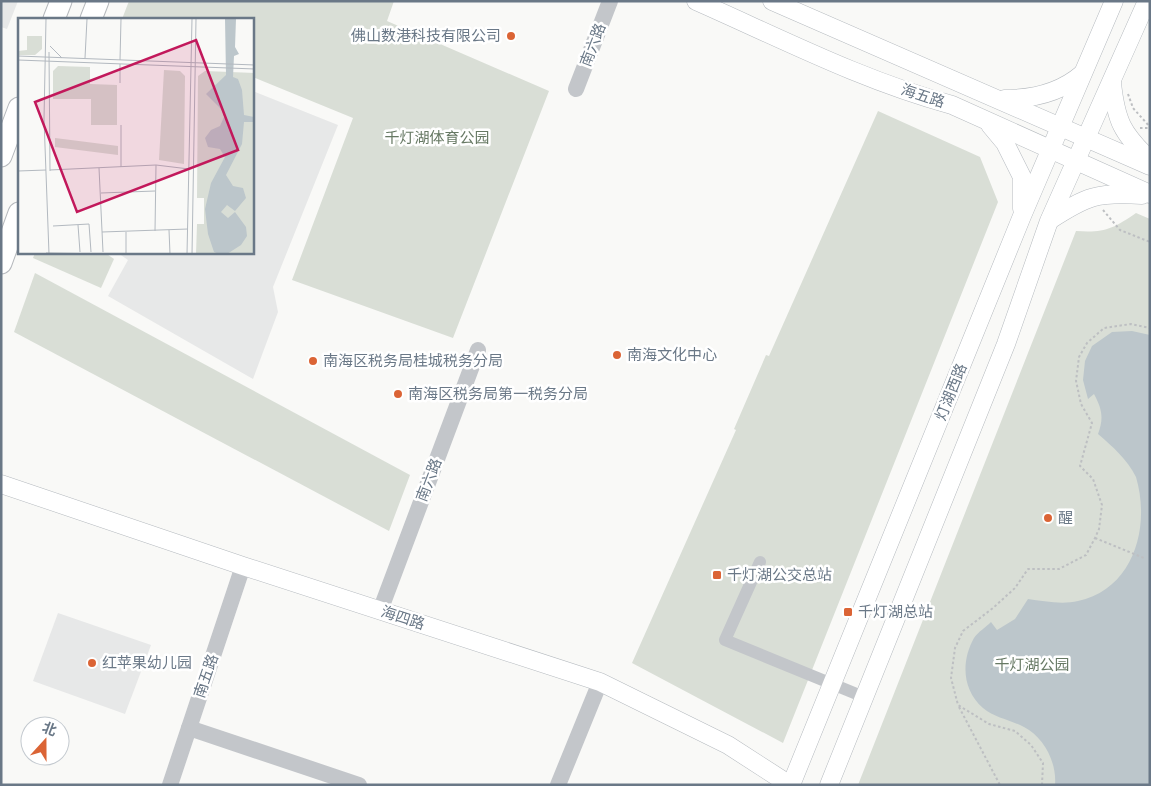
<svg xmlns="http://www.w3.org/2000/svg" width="1151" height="786" font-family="'Work Sans','Noto Sans SC',sans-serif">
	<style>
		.built { fill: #e7e8e8 }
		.green { fill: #d9ded6 }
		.water { fill: #bcc6cb }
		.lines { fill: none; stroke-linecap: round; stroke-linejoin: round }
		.secondary-casing { stroke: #b5babf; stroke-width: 19 }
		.trunk-casing { stroke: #b6b9bd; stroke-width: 23 }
		.path { stroke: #bdbfc2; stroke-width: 2; stroke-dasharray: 2.5 2.5; stroke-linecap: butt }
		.minor { stroke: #c3c6ca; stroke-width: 12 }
		.tertiary { stroke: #c3c6ca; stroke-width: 16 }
		.secondary { stroke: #fff; stroke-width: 18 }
		.trunk { stroke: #fff; stroke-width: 21 }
		.poi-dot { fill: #db6435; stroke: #fff; stroke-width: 2 }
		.labels { text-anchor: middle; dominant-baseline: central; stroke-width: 5; stroke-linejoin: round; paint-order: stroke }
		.poi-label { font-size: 15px; fill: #6a7887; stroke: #fff; text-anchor: start }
		.street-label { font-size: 15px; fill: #6a7887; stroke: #fff }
		.park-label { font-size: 15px; fill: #677964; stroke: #fff }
		.inset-road { fill: none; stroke: #b3b9c0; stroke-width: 1 }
		.view { fill: #c2185b; fill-opacity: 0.15; stroke: #c2185b; stroke-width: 2.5 }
		.inset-edge { fill: none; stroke: #6a7887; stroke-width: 2.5 }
	</style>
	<rect width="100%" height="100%" fill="#f9f9f7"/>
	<g class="built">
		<path d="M1,1H18L7,29L1,27Z"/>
		<path d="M253,91L338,125L273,287L278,312L253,379L108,296L128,260L118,253L252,252Z"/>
		<path d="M58,613L151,645L125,714L33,681Z"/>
	</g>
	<g class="green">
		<path d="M129,1H394L387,21L549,91L453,338L292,280L353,118L253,77L252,19H122Z"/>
		<path d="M878,111L980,157L998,202L783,743L632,663L736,430L734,429L766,355L769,356Z"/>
		<path d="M1136,213L1150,219V785H858L1076,231C1104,233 1113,229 1136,213Z"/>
		<path d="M104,252L114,259L101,288L33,258L35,253Z"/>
		<path d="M35,273L410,475L389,531L14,332Z"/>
	</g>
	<path class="water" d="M1132,331L1150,335V785H1055C1057,763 1044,737 1024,727C1011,720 995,718 983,708C962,690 961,661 974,638C978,632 986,627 991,622L997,630L1015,619L1028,599C1043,601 1062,605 1078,601C1133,589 1151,528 1136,477C1127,459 1113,447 1098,434C1104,418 1102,409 1094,394L1088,399L1083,380L1085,361L1092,346L1112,332Z"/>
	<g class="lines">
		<g class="secondary-casing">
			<g id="secondary">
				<path d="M696,1C780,38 863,81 952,105L1150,194"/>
				<path d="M772,1L1150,166"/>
				<path d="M1112,83C1116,121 1122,133 1150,160"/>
				<path d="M1004,99C1033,99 1060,93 1082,74"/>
				<path d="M990,125L1005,143L1022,177V209"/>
				<path d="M1050,220C1087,196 1097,192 1142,195"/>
				<path d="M1,484L243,566L600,682L728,745L790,785"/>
				<path d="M791,785L1022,216L1114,1"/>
				<path d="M829,785L1006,344L1049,221L1147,1"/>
			</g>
		</g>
		<g class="trunk-casing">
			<g id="trunk">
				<path d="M54,19L61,1"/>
				<path d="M91,19L98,1"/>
				<path d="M1,156L19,108"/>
				<path d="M1,263L19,213"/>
			</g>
		</g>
		<g class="path">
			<path d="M1128,94L1133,108L1150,127"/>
			<path d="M1140,128H1150"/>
			<path d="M1103,210L1120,230L1150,242"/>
			<path d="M1095,538L1144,558"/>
			<path d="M959,707L1000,785"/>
			<path d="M1042,785L1043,763L1031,745L1015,731L989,724L958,705L951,678L955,648L963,631L993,608L1015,588L1028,569H1059L1086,555L1095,538L1099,529L1102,505L1093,479L1080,466L1092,423L1081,404L1076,381L1079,357L1087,343L1104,328L1131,324L1150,328"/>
		</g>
		<path class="minor" d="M760,562L725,640L864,697"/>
		<g class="tertiary">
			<path d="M576,89L610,1"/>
			<path d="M380,611L478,350"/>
			<path d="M189,728L359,785"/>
			<path d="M170,785L243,566"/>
			<path d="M558,785L600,682"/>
		</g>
		<use href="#secondary" class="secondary"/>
		<use href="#trunk" class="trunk"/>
	</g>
	<g class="poi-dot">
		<circle cx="511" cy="36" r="5"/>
		<circle cx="617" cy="355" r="5"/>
		<circle cx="313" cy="361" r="5"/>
		<circle cx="398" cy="394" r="5"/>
		<circle cx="1048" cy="518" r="5"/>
		<rect x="712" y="570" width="10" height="10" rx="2.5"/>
		<rect x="843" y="607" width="10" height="10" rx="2.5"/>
		<circle cx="92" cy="663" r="5"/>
	</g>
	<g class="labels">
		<g class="poi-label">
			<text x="501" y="36" text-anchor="end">佛山数港科技有限公司</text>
			<text x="627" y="355">南海文化中心</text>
			<text x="323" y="361">南海区税务局桂城税务分局</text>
			<text x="408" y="394">南海区税务局第一税务分局</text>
			<text x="1058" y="518">醒</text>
			<text x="727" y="575">千灯湖公交总站</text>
			<text x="858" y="612">千灯湖总站</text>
			<text x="102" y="663">红苹果幼儿园</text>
		</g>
		<g class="street-label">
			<text transform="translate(593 45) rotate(-69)">南六路</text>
			<text transform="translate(923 96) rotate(18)">海五路</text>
			<text transform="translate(951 392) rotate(-68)">灯湖西路</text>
			<text transform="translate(429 480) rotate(-69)">南六路</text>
			<text transform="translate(403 618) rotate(18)">海四路</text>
			<text transform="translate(206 676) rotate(-71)">南五路</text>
		</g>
		<g class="park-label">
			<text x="437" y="138">千灯湖体育公园</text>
			<text x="1032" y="665">千灯湖公园</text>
		</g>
	</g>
	<g transform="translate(18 18)">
		<rect width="236" height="236" fill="#f9f9f7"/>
		<path d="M9,18H24V31L17,37H0V33L9,32ZM40,48L72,49V66L99,67V107H73V81H35V53ZM146,52L162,53L167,58L166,146L141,142ZM187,53L237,55L236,236H178L179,206H186V180H179L180,58ZM37,120L100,128V137L37,129Z" fill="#d9ded6"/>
		<path d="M207,1H218L217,29L221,36L216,38L215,59L220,61L224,72L226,97L236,99V104H226L224,126L208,157L215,168L225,170L228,180L217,193L209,187L203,194L210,200L217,194L228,209L229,218L223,227L209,236H201L196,234L190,216L187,191L193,165L207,139L202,131L190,129L187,120L193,112L202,108L206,99L204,92L188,76L208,57Z" fill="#bcc6cb"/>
		<path class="inset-road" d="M28,1L26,101L31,236M32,28L44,40M31,34L32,153M0,38L237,47M67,40L69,1M0,42L237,51M102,42L103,1M102,46V65M103,107V149M81,150L85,234M32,152L138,147L171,151M0,153L28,152M83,175L137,173M60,207L62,234M35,208L71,206L73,234M151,212L152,236M137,213L138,147M84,214L170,211M108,214V236M28,235L90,236M169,236L174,1M174,236L178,1"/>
		<path class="view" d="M178,22L220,132L59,194L17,84Z"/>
		<rect width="236" height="236" class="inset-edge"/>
	</g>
	<rect width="1151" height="786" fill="none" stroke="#6a7887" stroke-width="5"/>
	<g transform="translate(45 741) rotate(21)"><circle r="24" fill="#ffffff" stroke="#c3c9cf"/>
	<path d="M0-4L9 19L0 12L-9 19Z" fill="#db6435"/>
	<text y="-8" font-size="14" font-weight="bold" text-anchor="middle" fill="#6a7887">北</text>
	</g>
</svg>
